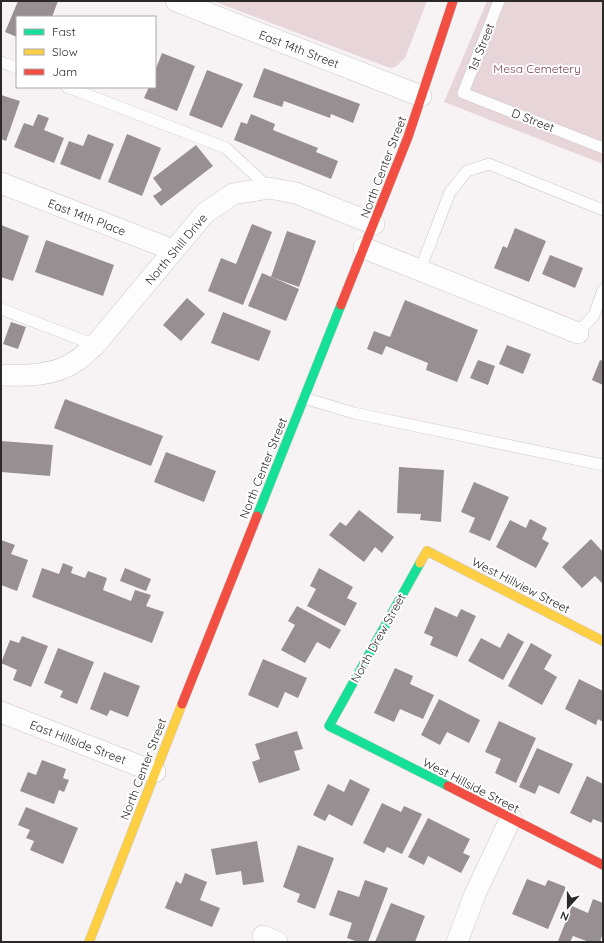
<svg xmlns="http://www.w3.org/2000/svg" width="604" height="943" font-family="Quicksand,sans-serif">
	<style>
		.green { fill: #e8d5da }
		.building { fill: #988f92 }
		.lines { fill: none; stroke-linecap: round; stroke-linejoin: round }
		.lane-casing { stroke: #c9c6c6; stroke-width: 12 }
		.street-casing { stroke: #c9c6c6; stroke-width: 22 }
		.fast-casing { stroke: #c9c6c6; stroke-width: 10 }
		.slow-casing { stroke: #c9c6c6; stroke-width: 10 }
		.jam-casing { stroke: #c9c6c6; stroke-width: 10 }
		.lane { stroke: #fefdfd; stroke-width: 11 }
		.street { stroke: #fefdfd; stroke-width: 21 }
		.fast { stroke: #16e098; stroke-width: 9 }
		.slow { stroke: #ffcf43; stroke-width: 9 }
		.jam { stroke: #f24e42; stroke-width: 9 }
		.labels { text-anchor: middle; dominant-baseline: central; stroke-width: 4; stroke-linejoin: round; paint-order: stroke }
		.street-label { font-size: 12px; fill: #2b2828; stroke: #fff }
		.park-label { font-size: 12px; fill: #76394e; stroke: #fff }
	</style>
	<rect width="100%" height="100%" fill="#f7f3f4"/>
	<g class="green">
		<path d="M213,1H427L405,58L395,67L390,68Z"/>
		<path d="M487,1H603V164L444,102Z"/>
	</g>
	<g class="building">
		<path d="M18,1H58L52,17H17V37L5,32Z"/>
		<path d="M162,53L195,66L177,111L144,98L149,87H155V71Z"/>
		<path d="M264,68L360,104L353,123L331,114L330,118L284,101L282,107L253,97Z"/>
		<path d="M207,70L243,84L222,128L189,115Z"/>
		<path d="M1,95L20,101L6,141L1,139Z"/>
		<path d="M38,114L49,118L44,130L64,138L54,163L14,147L24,123L33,126Z"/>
		<path d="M251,114L275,124L273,130L318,148L316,152L338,161L331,179L234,140L241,122L247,124Z"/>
		<path d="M88,134L114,144L100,180L60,164L69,141L83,146Z"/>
		<path d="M127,134L161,148L142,196L108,182Z"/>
		<path d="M196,145L213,166L161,206L153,196L162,190L153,178Z"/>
		<path d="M252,224L272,232L243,305L208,291L221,258L236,264Z"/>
		<path d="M1,225L29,236L13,281L1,277Z"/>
		<path d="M515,228L546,241L529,282L494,268L503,246L507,248Z"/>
		<path d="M287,231L316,241L299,287L271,277Z"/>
		<path d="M46,240L114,265L103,296L35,272Z"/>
		<path d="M550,255L583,268L575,288L542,274Z"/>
		<path d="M262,273L299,289L286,321L248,306Z"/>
		<path d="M187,298L205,314L181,341L163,325Z"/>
		<path d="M405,300L478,330L457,382L426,370L428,363L386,346L382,355L367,349L374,331L390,337Z"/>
		<path d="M223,312L271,331L259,361L211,343Z"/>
		<path d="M11,322L26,327L18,349L3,344Z"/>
		<path d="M507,345L531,354L523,374L499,364Z"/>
		<path d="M478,360L495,366L488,385L470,378Z"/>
		<path d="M600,360L603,361V385L592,380Z"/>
		<path d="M65,399L163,436L151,466L54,428Z"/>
		<path d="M1,441L53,445L50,476L1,472Z"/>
		<path d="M166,452L216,471L204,502L154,482Z"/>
		<path d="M399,467L444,470L441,522L420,520L421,514L397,513Z"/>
		<path d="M474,482L509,497L490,541L469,532L475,518L461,512Z"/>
		<path d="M359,510L394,537L382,553L375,547L364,562L329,535L340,522L346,526Z"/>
		<path d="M530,519L547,528L542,539L549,543L536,568L496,547L510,520L526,528Z"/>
		<path d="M591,539L603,552V584L595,576L582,588L562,567Z"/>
		<path d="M1,540L15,545L11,554L28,560L17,591L1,585Z"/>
		<path d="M63,563L73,567L71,573L85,578L88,571L107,578L103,590L131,601L135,590L151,595L146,606L164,612L152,643L32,597L42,568L59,574Z"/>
		<path d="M125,568L151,579L146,591L120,581Z"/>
		<path d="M319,568L353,587L347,598L357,603L345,626L307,606L316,589L310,586Z"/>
		<path d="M297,606L341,630L330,649L317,642L305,663L281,650L295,625L288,621Z"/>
		<path d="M435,607L457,617L461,609L476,616L457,657L430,645L433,637L424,633Z"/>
		<path d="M508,633L524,642L503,680L468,661L481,638L500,648Z"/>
		<path d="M22,636L48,646L31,687L13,680L17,670L1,663L10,640L19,643Z"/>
		<path d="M531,643L552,655L544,669L557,677L542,705L508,686Z"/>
		<path d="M58,648L94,662L77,704L60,697L63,691L44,683Z"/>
		<path d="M263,659L307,678L298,698L285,692L278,708L248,695Z"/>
		<path d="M395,668L413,676L410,684L434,695L423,719L400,709L394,722L374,713Z"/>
		<path d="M104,672L140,686L128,717L110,710L107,716L90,709Z"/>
		<path d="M579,679L603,691V722L598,719L596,725L565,709Z"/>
		<path d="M439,699L480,720L469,743L447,732L440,745L421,735Z"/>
		<path d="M499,721L536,738L516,783L495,773L501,759L485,752Z"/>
		<path d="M297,731L303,749L294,751L300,770L259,783L252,762L260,759L255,744Z"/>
		<path d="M537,748L573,764L559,794L539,785L535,794L519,787Z"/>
		<path d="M42,760L66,769L63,778L69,780L64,792L59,790L54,804L20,791L28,772L36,775Z"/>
		<path d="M587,776L603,784V823L593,819L591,823L570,813Z"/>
		<path d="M350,779L370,789L352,826L329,814L325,821L313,815L328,784L344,792Z"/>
		<path d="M382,803L401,812L404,806L422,814L402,854L387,847L384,853L363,843Z"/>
		<path d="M26,807L78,828L63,864L30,850L34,841L26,838L30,830L18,825Z"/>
		<path d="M428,818L470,839L463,853L470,856L461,873L428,856L424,865L408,857Z"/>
		<path d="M257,841L264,882L243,885L241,871L216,875L211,849Z"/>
		<path d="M298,845L334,858L315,909L297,902L300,894L283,887Z"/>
		<path d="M185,873L207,882L200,900L220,908L212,927L165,908L176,881L181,884Z"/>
		<path d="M527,879L545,886L548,880L566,887L548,929L512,914Z"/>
		<path d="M365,880L388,888L368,942H358L347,938L352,923L329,915L338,890L359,897Z"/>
		<path d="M593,899L603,903V933L600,942H589L573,936L570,942L558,941L572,906L588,913Z"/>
		<path d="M391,903L425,916L415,942H375Z"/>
	</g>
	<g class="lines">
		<g class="lane-casing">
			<g id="lane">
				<path d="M499,1L463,93L603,148"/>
				<path d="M1,62L17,68"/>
				<path d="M67,87L226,148L269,188"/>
				<path d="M420,270L450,192L467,171L489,164L603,210"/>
				<path d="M1,309L95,345"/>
				<path d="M578,333L594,315L603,290"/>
				<path d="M304,398L354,413L603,465"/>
			</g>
		</g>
		<g class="street-casing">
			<g id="street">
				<path d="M176,1L421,96"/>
				<path d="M1,183L173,250"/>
				<path d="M364,248L578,333"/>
				<path d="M1,375C26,376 55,376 76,361C83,357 89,350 95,345L205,213L233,194L269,188L296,193L374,224"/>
				<path d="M1,712L155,772"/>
				<path d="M263,936L277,942"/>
				<path d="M457,942L475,894L511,818"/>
			</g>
		</g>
		<g class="fast-casing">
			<g id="fast">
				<path d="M257,516L341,305"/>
				<path d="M420,563L329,726L448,786"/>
			</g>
		</g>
		<g class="slow-casing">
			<g id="slow">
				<path d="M420,563L427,551L603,641"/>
				<path d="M89,942L182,704"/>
			</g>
		</g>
		<g class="jam-casing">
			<g id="jam">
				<path d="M341,305L408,137L453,1"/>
				<path d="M182,704L257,516"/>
				<path d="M448,786L603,865"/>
			</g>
		</g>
		<use href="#lane" class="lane"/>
		<use href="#street" class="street"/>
		<use href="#fast" class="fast"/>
		<use href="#slow" class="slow"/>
		<use href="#jam" class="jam"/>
	</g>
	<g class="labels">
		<g class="street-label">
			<text transform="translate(481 47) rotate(-68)">1st Street</text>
			<text transform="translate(299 49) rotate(21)">East 14th Street</text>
			<text transform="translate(533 120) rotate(21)">D Street</text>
			<text transform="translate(383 167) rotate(-69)">North Center Street</text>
			<text transform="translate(87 217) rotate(21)">East 14th Place</text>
			<text transform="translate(176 249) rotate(-50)">North Shill Drive</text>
			<text transform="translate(263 468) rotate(-68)">North Center Street</text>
			<text transform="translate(521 585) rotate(27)">West Hillview Street</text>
			<text transform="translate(378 638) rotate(-61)">North Drew Street</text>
			<text transform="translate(78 742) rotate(21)">East Hillside Street</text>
			<text transform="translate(143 769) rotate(-69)">North Center Street</text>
			<text transform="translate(471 785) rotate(27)">West Hillside Street</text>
		</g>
		<g class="park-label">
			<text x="537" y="68">Mesa Cemetery</text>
		</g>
	</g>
	<rect width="604" height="943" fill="none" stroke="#2b2828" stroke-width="4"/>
	<rect x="16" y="16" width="140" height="72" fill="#ffffff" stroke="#aaa9a9"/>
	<rect x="24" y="29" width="20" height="6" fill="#16e098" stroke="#aaa9a9"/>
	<text x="52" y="36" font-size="12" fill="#2b2828">Fast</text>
	<rect x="24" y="49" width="20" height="6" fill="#ffcf43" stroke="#aaa9a9"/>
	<text x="52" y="56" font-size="12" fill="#2b2828">Slow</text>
	<rect x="24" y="69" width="20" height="6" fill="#f24e42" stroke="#aaa9a9"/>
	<text x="52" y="76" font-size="12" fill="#2b2828">Jam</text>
	<g transform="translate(568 907) rotate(201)" stroke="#ffffff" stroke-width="3" paint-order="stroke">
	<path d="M0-3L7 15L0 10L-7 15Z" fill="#2b2828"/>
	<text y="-6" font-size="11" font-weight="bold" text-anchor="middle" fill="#2b2828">N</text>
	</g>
</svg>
